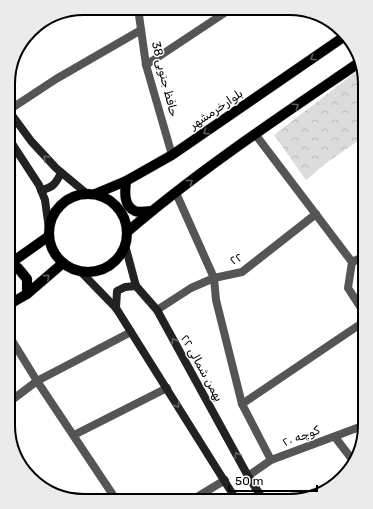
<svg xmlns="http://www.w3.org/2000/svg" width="373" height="509" font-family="Rubik,Vazirmatn,sans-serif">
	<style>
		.park { fill: url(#park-crowns) }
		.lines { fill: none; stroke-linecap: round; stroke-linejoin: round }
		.primary-casing { stroke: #dbdbdb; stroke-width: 11 }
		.street { stroke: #555; stroke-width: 8 }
		.secondary { stroke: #222; stroke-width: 8 }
		.primary { stroke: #000; stroke-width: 10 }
		.oneway { stroke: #595959 }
		.oneway2 { stroke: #646464 }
		.labels { text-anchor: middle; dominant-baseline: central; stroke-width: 3; stroke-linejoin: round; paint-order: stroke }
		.street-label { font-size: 12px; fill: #000; stroke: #fff }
		.rim { fill: none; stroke: #000; stroke-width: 2 }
	</style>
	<defs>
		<pattern id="park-crowns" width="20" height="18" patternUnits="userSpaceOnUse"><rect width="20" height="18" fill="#dcdcdc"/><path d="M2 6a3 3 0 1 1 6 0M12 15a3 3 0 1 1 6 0" fill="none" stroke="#bbb"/></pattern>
	</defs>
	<rect width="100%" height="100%" fill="#fff"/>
	<path class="park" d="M361,68L365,83V136L325,164L306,180L274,135Z"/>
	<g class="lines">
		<g class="primary-casing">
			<g id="primary">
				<path d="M126,181C125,191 123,206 135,211C139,213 147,211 151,211"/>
				<circle cx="88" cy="233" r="39"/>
				<path d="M95,194L126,181L172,155L345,36"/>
				<path d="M127,232C199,170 281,116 360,62"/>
				<path d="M10,264L18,268L27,279V294"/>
				<path d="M8,265L49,236"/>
				<path d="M8,305L27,294L63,263"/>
			</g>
		</g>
		<g class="street">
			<path d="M138,8L146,65L172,155"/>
			<path d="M146,65L232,8"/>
			<path d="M9,110L56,79L141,30"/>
			<path d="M255,134L352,262L348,288L365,314"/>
			<path d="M176,193L214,278L216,300L242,404L271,460"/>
			<path d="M352,262L365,256"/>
			<path d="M157,310L191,288L214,278L242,272L316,214"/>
			<path d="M8,334L37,381L117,501"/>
			<path d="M8,403L37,381L131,332"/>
			<path d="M242,404L365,321"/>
			<path d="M74,435L167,388"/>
			<path d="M335,437L354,462"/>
			<path d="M248,476L271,460L365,425"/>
			<path d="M316,495L343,476"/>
			<path d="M198,501L197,497L225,480"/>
		</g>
		<g class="secondary">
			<path d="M9,111L31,141L56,168L86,193"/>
			<path d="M9,139L39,185L45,200L49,229"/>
			<path d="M41,190C53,188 56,183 61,173"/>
			<path d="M125,245L136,286L157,310L248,476L264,501"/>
			<path d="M81,272L116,308L237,501"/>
			<path d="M116,308L117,291L125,287L136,286"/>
		</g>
		<use href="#primary" class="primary"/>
	</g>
	<defs><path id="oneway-chevron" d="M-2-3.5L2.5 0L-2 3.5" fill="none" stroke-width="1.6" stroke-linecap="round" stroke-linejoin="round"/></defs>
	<g class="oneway">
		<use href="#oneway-chevron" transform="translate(313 58) rotate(146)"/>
		<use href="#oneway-chevron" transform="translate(296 106) rotate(-34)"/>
		<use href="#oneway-chevron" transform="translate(206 132) rotate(146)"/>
		<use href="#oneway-chevron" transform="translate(190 182) rotate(-37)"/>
		<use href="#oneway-chevron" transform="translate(47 277) rotate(-41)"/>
	</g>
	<g class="oneway2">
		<use href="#oneway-chevron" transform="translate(46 158) rotate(-133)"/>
		<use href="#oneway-chevron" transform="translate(174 341) rotate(-119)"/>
		<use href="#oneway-chevron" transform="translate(177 405) rotate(58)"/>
		<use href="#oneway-chevron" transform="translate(237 455) rotate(-119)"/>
	</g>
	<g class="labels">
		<g class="street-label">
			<text transform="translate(165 79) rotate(76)">حافظ جنوبی 38</text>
			<text transform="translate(216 109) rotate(-34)">بلوارخرمشهر</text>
			<text transform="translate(236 259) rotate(-25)">۲۲</text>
			<text transform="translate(202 368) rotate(61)">۲۲ بهمن شمالی</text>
			<text transform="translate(301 436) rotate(-20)">کوچه ۲۰</text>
		</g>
	</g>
	<path d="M0 0H373V509H0ZM84 15H289A69 69 0 0 1 358 84V425A69 69 0 0 1 289 494H84A69 69 0 0 1 15 425V84A69 69 0 0 1 84 15Z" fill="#ebebeb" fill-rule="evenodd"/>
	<path class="rim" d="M84 15H289A69 69 0 0 1 358 84V425A69 69 0 0 1 289 494H84A69 69 0 0 1 15 425V84A69 69 0 0 1 84 15Z"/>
	<path d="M229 485v6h88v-6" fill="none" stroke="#000000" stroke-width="2"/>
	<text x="235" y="485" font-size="12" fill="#000000" stroke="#ffffff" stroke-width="3" paint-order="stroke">50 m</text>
</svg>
